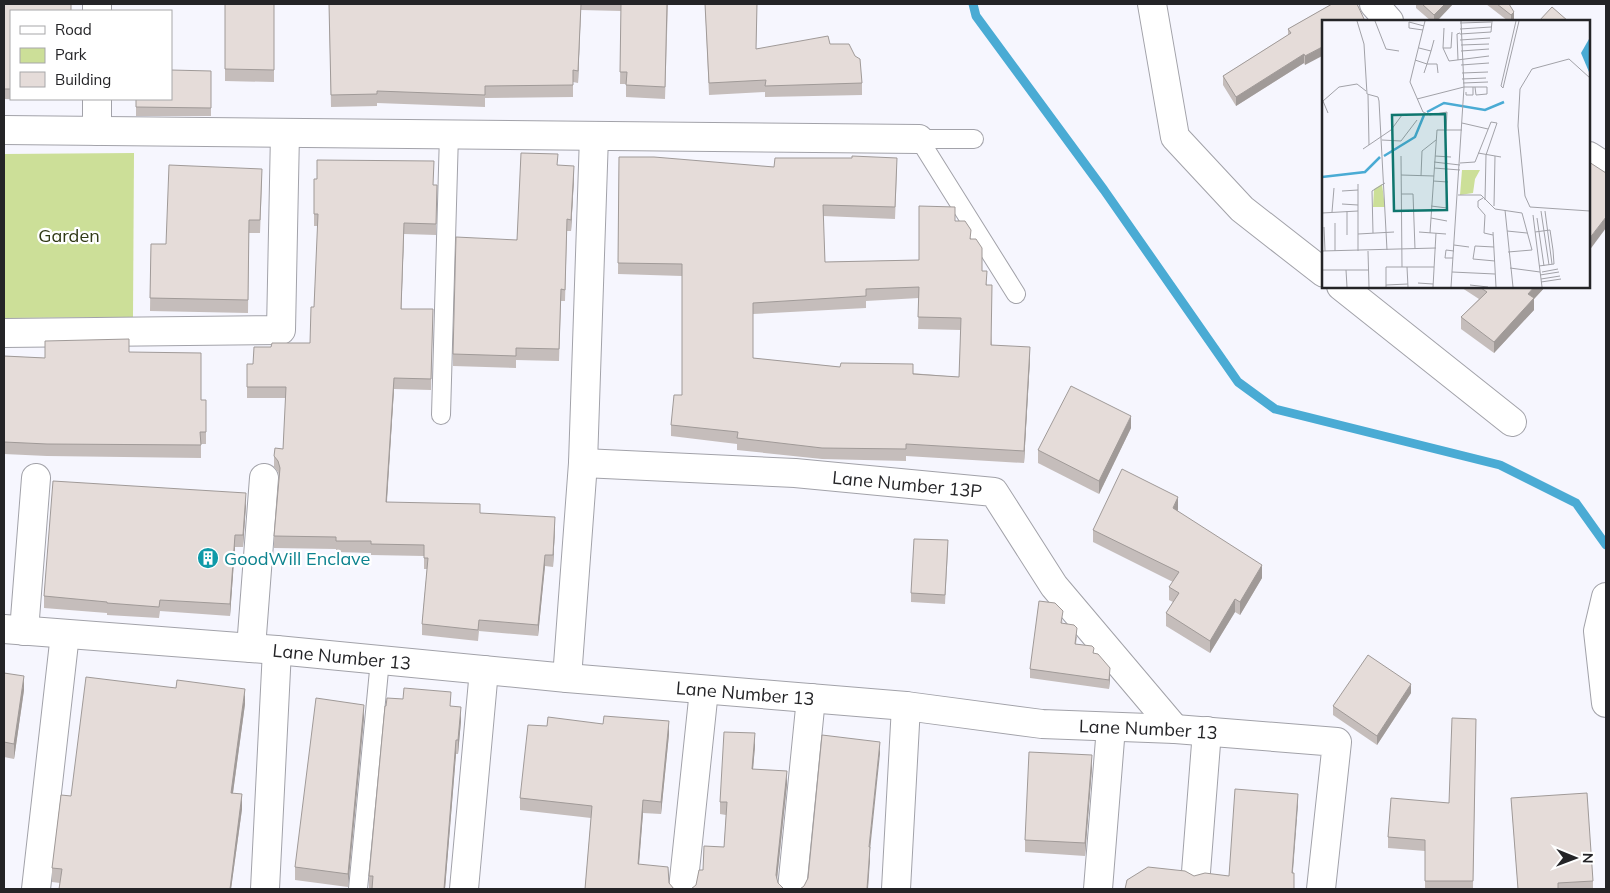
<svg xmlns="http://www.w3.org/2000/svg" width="1610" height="893" font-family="Mulish,sans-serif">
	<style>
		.green { fill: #ccdf98 }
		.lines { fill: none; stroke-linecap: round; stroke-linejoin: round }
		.stream { stroke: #4aabd4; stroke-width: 9 }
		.lane-casing { stroke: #a2a2a9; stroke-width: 20 }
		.street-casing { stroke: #a2a2a9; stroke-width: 30 }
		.lane { stroke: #fff; stroke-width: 18 }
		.street { stroke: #fff; stroke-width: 28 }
		.wall { fill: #c5bdbb; fill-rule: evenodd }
		.shaded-wall { fill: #a09a98 }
		.building { fill: #e5dcd9; stroke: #a09a98; fill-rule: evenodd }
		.labels { text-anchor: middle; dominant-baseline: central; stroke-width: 4.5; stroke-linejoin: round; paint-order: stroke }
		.park-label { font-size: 18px; fill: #303916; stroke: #fff }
		.street-label { font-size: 18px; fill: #242427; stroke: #fff }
		.culture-label { font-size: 18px; fill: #0d838f; stroke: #fff; text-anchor: start }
		.inset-river { fill: none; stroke: #4aabd4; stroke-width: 2.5 }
		.inset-road { fill: none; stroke: #a2a2a8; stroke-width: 1 }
		.view { fill: #0f766e; fill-opacity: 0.15; stroke: #0f766e; stroke-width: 2.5 }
		.inset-edge { fill: none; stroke: #242427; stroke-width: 2.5 }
	</style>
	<rect width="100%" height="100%" fill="#f6f6fe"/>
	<path class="green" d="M134,153L133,317L4,318V154Z"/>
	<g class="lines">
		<path class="stream" d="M973,4L976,16L1104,190L1238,382L1275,409L1500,465L1576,503L1606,545"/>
		<g class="lane-casing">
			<g id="lane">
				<path d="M919,139L1016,294"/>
				<path d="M919,139H974"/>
				<path d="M441,415L449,134"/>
				<path d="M358,889L380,660"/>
			</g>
		</g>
		<g class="street-casing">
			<g id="street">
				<path d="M1152,4L1175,137L1242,209L1324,273"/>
				<path d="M1374,4L1389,21"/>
				<path d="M97,11V4"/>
				<path d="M4,130L919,139"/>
				<path d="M97,131V99"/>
				<path d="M1589,156L1606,167"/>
				<path d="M1341,286L1512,422"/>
				<path d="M4,333L281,330L285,133"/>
				<path id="s1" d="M583,463L795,473L994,492L1054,586L1175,729"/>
				<path d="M1606,597L1598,631L1606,703"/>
				<path id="s2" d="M4,629L277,650L567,678L906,706L1042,724L1175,729L1337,742L1321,889"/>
				<path d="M24,631L36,478"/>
				<path d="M251,648L264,478"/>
				<path d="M567,678L583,463L594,136"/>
				<path d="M1196,872L1207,731"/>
				<path d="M36,889L65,634"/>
				<path d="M265,889L277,650"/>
				<path d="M464,889L484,670"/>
				<path d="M683,889L704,690"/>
				<path d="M792,889L811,698"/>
				<path d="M896,889L906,706"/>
				<path d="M1098,889L1111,727"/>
			</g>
		</g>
		<use href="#lane" class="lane"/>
		<use href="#street" class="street"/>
	</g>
	<g class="wall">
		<path d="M4,4L11,11V99H70V100L4,99Z"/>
		<path d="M225,4H274V82L225,81Z"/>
		<path d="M298,4H668L665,99L626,97V84H620L621,11L581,10L578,83L573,82V97L485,98V107L377,103V106L331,107L329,5Z"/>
		<path d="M705,4H757L756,49L830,44L862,83V95L765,97V92L709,95Z"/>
		<path d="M1332,4L1305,65L1304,63L1236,106L1223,85V76L1288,35V29Z"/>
		<path d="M1416,4H1453L1437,21H1431L1416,8Z"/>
		<path d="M1486,4H1509L1514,20L1513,21H1508Z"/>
		<path d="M211,71V116H136V99Z"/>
		<path d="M619,157L774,167L897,169L895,219L823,216L825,262L919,260L955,221L971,239L987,285L992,345L1030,359L1024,463L906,456V461L822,459L737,450V444L671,436V425L682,395V276L618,274ZM919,298L918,329L961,330L959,377L840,367L753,358V314L866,308V301Z"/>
		<path d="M558,165L574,178L571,231H567L565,301H561L559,361L516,360V368L453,366V354Z"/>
		<path d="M314,179L437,185L436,235L404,234L401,309H433L431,390L394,389L387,502L480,513L555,528L553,567L545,566L538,636L479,631L478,641L422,635V624L427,569H424V556L371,555V553L336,552V549L274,548V536L279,476L278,472L274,467V456L283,449L286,398H247V364H253L271,347L310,343L314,307L318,226H314Z"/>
		<path d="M262,182L260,233H249L248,313L150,311L151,244H166Z"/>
		<path d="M1459,286H1546L1534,299V310L1494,353L1461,329V317L1479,299Z"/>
		<path d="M129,352L201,400H206V444H201V458L47,456L4,454V356L45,358Z"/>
		<path d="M1131,428L1099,494L1038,463V450Z"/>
		<path d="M246,505L243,547H235L230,616L160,611L159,618L107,615V613L44,608V596Z"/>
		<path d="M1178,510L1177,511L1262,578L1240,615L1235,612L1210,653L1166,626V613L1173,602L1169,600V587L1173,582L1093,542V530Z"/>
		<path d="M948,549L945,604L911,602V593Z"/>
		<path d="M1063,620L1062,623L1077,637L1076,644L1094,653L1110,677L1109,689L1030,678V669Z"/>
		<path d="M4,673L24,690L14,759L4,757Z"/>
		<path d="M1411,693L1377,745L1333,715V706Z"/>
		<path d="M403,699L451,706L461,721L458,754H456L445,889H369V876L386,706Z"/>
		<path d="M245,704L233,793L242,809L231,889H59L60,883L52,882V868L71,796Z"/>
		<path d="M364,718L348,887L295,880V867Z"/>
		<path d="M1476,719L1473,889H1425V851L1388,848V837L1449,803Z"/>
		<path d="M547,726L669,734L661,814L643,813L639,864L585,889L591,818L520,810V798Z"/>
		<path d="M755,746L753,769L787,784L777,880L778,883L783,889L696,885L703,870L724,847L726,815L720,814V802Z"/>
		<path d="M1092,768L1085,856L1025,852V840Z"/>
		<path d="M1511,798L1593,881V889H1518Z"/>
	</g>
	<g class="shaded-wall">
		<path d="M581,4L578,83V71Z"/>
		<path d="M1445,4H1453L1437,21H1434V15Z"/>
		<path d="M1514,12V20L1511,21V15Z"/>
		<path d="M1324,46V55L1305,65V56Z"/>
		<path d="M1304,54V63L1236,106V97Z"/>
		<path d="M574,166V178L571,231V220Z"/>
		<path d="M1606,217V228L1589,251V239Z"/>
		<path d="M404,223V234L401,320V309Z"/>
		<path d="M1535,286H1546L1534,299V310L1494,353V342L1528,294Z"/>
		<path d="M1030,347V359L1024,463V451Z"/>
		<path d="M394,378V389L386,513V502Z"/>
		<path d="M1131,416V428L1099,494V481Z"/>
		<path d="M246,493V505L243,547V535Z"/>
		<path d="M1178,497V510L1173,521V508Z"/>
		<path d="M555,517V528L553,567V555Z"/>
		<path d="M235,535V547L230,616V604Z"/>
		<path d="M545,555V566L538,636V625Z"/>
		<path d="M1262,565V578L1240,615V602Z"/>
		<path d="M1235,599V612L1210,653V641Z"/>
		<path d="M1110,668V677L1109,689V680Z"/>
		<path d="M24,676V690L14,759V744Z"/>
		<path d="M1411,684V693L1377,745V736Z"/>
		<path d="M245,689V704L231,807V793Z"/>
		<path d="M364,705V718L348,887V874Z"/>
		<path d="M461,707V721L458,754V740Z"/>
		<path d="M669,721V734L661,814V802Z"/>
		<path d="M755,733V746L752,781V769Z"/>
		<path d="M456,740V754L445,889H444Z"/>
		<path d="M880,742V754L869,860V847Z"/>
		<path d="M1092,755V768L1085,856V843Z"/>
		<path d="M787,771V784L776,888V875Z"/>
		<path d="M242,794V809L231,889H230Z"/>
		<path d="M1298,794V805L1292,884V873Z"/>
		<path d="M643,800V813L638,876V864Z"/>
		<path d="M870,847V860L868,889H867Z"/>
	</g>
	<g class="building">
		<path d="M4,4H71V11H11V89H4Z"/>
		<path d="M225,4H274V70L225,69Z"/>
		<path d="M329,4H581L578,71L573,70V85L485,86V95L377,91V94L331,95Z"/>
		<path d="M621,4H667L665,87L626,85L627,72H620Z"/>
		<path d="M705,4H757L756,49L828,36L830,44H849L855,56L860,59L862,83L765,86L766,80L709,83Z"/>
		<path d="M1332,4H1357L1365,21H1324V46L1305,56L1304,54L1236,97L1223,76L1291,33L1288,29Z"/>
		<path d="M1422,4H1445L1434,15Z"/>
		<path d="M1497,4H1509L1514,12L1511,15Z"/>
		<path d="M1552,7L1568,21H1539Z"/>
		<path d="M171,70L211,71V108L136,107V99H171Z"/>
		<path d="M521,153L558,154L557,165L574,166L571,220L567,219L565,290L561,289L559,349L516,348V356L453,354L456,237L517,240Z"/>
		<path d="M852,156L897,158L895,207L823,205L825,262L919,260V206L955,207V221H965L971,230L970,239H976L982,248V271H987L986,285H992L991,345L1030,347L1024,451L906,444V449L822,448L737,438L738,432L671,425L674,395H682V264L618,263L619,157H654L774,167L775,158H852ZM919,287L918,317L961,318L959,377L913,374V364L841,363L840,367L753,358V303L866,296V289Z"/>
		<path d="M317,160L434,161L433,185H437L436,224L404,223L401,309H433L431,379L394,378L386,502L480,504V513L555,517L553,555H545L538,625L479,620L478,630L422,624L428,558H424V545L371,544V541H336V537L274,536L280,468L278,461L274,456L275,448L283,449L286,387H247V364H253L254,347H271L272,343H310L311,307H314L318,214H314V179H317Z"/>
		<path d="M1589,162L1606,173V217L1589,239Z"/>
		<path d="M169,165L262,169L260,220H249L248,300L150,298L151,244H166Z"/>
		<path d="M1478,286H1535L1528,294L1534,298L1494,342L1461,317L1487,292Z"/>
		<path d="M129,339V352L201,353V400H206V432H200L201,445L47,444L4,442V356L45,358V341Z"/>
		<path d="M1071,386L1131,416L1099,481L1038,450Z"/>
		<path d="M1122,469L1178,497L1173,508L1262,565L1240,602L1235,599L1210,641L1166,613L1179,593L1169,587L1179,572L1093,530Z"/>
		<path d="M53,481L246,493L243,535H235L230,604L160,600L159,607L107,603V602L44,596Z"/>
		<path d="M914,539L948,540L945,595L911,593Z"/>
		<path d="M1039,601L1055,603L1063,611L1061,623L1074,625L1077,628L1075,644L1092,646L1094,648L1093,653L1098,654L1110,668L1109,680L1030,669Z"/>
		<path d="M1368,655L1411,684L1377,736L1333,706Z"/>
		<path d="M4,673L24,676L14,744L4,742Z"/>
		<path d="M86,677L176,688L177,680L245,689L231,793L242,794L230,889H59L62,869L52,868L61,795L71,796Z"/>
		<path d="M404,688L451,692L450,706L461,707L458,740H456L444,889H372L373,876H369L385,706H386L387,698L403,699Z"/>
		<path d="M316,698L364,705L348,874L295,867Z"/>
		<path d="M604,716L669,721L661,802L643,800L638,864L668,867L669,883L674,889H585L592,806L520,798L528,725L547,726L548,717L603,724Z"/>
		<path d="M1452,718L1476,719L1473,881H1425V840L1388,837L1391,798L1449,803Z"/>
		<path d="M724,732L755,733L752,769L787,771L776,875L778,883L784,889H691L696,885L699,870H703L704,846L724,847L727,802H720Z"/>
		<path d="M822,735L880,742L869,847H870L867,889H800L804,886L808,878Z"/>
		<path d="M1029,752L1092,755L1085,843L1025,840Z"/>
		<path d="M1235,789L1298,794L1292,873H1294V889H1125L1127,880L1148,867L1185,871L1194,876L1205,873L1229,876Z"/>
		<path d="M1587,793L1593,881L1558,883V889H1518L1511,798Z"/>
	</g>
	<defs>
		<g id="building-disc" transform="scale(1.125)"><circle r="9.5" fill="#0f9aa8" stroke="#fff"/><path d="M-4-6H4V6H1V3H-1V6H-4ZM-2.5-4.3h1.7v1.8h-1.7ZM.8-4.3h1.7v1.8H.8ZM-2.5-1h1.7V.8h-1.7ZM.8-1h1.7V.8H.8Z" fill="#fff"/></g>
	</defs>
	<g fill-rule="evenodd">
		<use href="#building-disc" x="208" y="558"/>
	</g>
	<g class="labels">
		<g class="park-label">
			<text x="69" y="235">Garden</text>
		</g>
		<g class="street-label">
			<text stroke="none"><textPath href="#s1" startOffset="325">Lane Number 13P</textPath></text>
			<text stroke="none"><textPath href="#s2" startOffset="339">Lane Number 13</textPath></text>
			<text stroke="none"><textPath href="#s2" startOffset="744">Lane Number 13</textPath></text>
			<text stroke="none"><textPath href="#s2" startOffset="1149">Lane Number 13</textPath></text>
		</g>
		<g class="culture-label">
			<text x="224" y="558">GoodWill Enclave</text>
		</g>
	</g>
	<g transform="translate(1322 20)">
		<rect width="268" height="268" fill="#f6f6fe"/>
		<path d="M140,150H158L153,159L151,173L138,175ZM60,164L63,187H51L52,169Z" fill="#ccdf98"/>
		<path d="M267,19H268L267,52L259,33Z" fill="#4aabd4"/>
		<path class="inset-river" d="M105,92L122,83L163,90L182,82M62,136L93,117L102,95M0,157L43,152L58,137"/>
		<path class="inset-road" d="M35,1L42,24L45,74L56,77L57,81L65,230M53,1L64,29L77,31M103,1L88,62L101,92L108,95L125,92L124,111M138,3L169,2M122,8L121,28L127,41L167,36M138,9L169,7M101,10L87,8V2L102,6M138,14L169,12L170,1M138,20L168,18M139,25L167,24M97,28L109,31L112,20M121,28H129L130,12M139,31L167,29M93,40L105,44L109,31M136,40L135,14L138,13M139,45L167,43M102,53L105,44H115L116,53M140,53L166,52M268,58L247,39L210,49L198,69L196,106L203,176L208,187L268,191M140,59L164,58M141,63L166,62M181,68L179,66L194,1M181,68L197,1M144,72V75H151V67M46,75L47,125M95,79L142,67H165V74L154,75L153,67M6,93L1,81L17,67L35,64L44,71M140,103L166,109M60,120L79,121L95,100M41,129L69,110L80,95M156,133L179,137M79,136L80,247M113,136L129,137M112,142L138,145M138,143L153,142L169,102L175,103L164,135L163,180M112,148L138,150M79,155L112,156M99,156L100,131L114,120M111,161L126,162M20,171L36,170M79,174H91L93,229M136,175H159L173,189L200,193L210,230L186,232M161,178L156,181V187L163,195L162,213L171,215M20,184L36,185M109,186L125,188M172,186L173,136M183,190L191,267M25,191V215M219,191L227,245M223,191L230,244M10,192L12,168M0,193L36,191M211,195L220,267M109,198L125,201M215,198L222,246M2,207L3,231M185,211L205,213M97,212L124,214M171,212L174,267M213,212L228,210L231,230L232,244L217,246M51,213L50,171L63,163M108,213L115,110H140M36,214L72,212M132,225L147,227M172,227L153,226L151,239L173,241M0,231L114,228M13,231V203M36,231V164M46,231L47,267M131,238H123L124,230L132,231M85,247L86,267M188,248L218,252M0,250H47M24,250L25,267M130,252L173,254M220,252L236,249M218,255L237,252M219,259L238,256M219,262L239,259M96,263L111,264M64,265L86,264M148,265L166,267M64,267V247H112M111,267L114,213M129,267L142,67L139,1"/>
		<path class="view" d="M123,94L125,190L72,191L70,95Z"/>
		<rect width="268" height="268" class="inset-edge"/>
	</g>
	<rect width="1610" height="893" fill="none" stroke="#242427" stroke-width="10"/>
	<rect x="10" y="10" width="162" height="90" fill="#ffffff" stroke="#a7a7a9"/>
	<rect x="20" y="26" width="25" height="8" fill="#ffffff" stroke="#a7a7a9"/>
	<text x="55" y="35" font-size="15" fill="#242427">Road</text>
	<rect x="20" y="48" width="25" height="15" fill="#ccdf98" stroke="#a7a7a9"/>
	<text x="55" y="60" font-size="15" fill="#242427">Park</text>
	<rect x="20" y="72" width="25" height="15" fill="#e5dcd9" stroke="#a7a7a9"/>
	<text x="55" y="85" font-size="15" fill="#242427">Building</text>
	<g transform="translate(1575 858) rotate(91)" stroke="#ffffff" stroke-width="4" paint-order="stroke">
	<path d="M0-4L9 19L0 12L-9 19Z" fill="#242427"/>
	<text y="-8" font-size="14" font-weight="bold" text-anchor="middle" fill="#242427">N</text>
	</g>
</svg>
